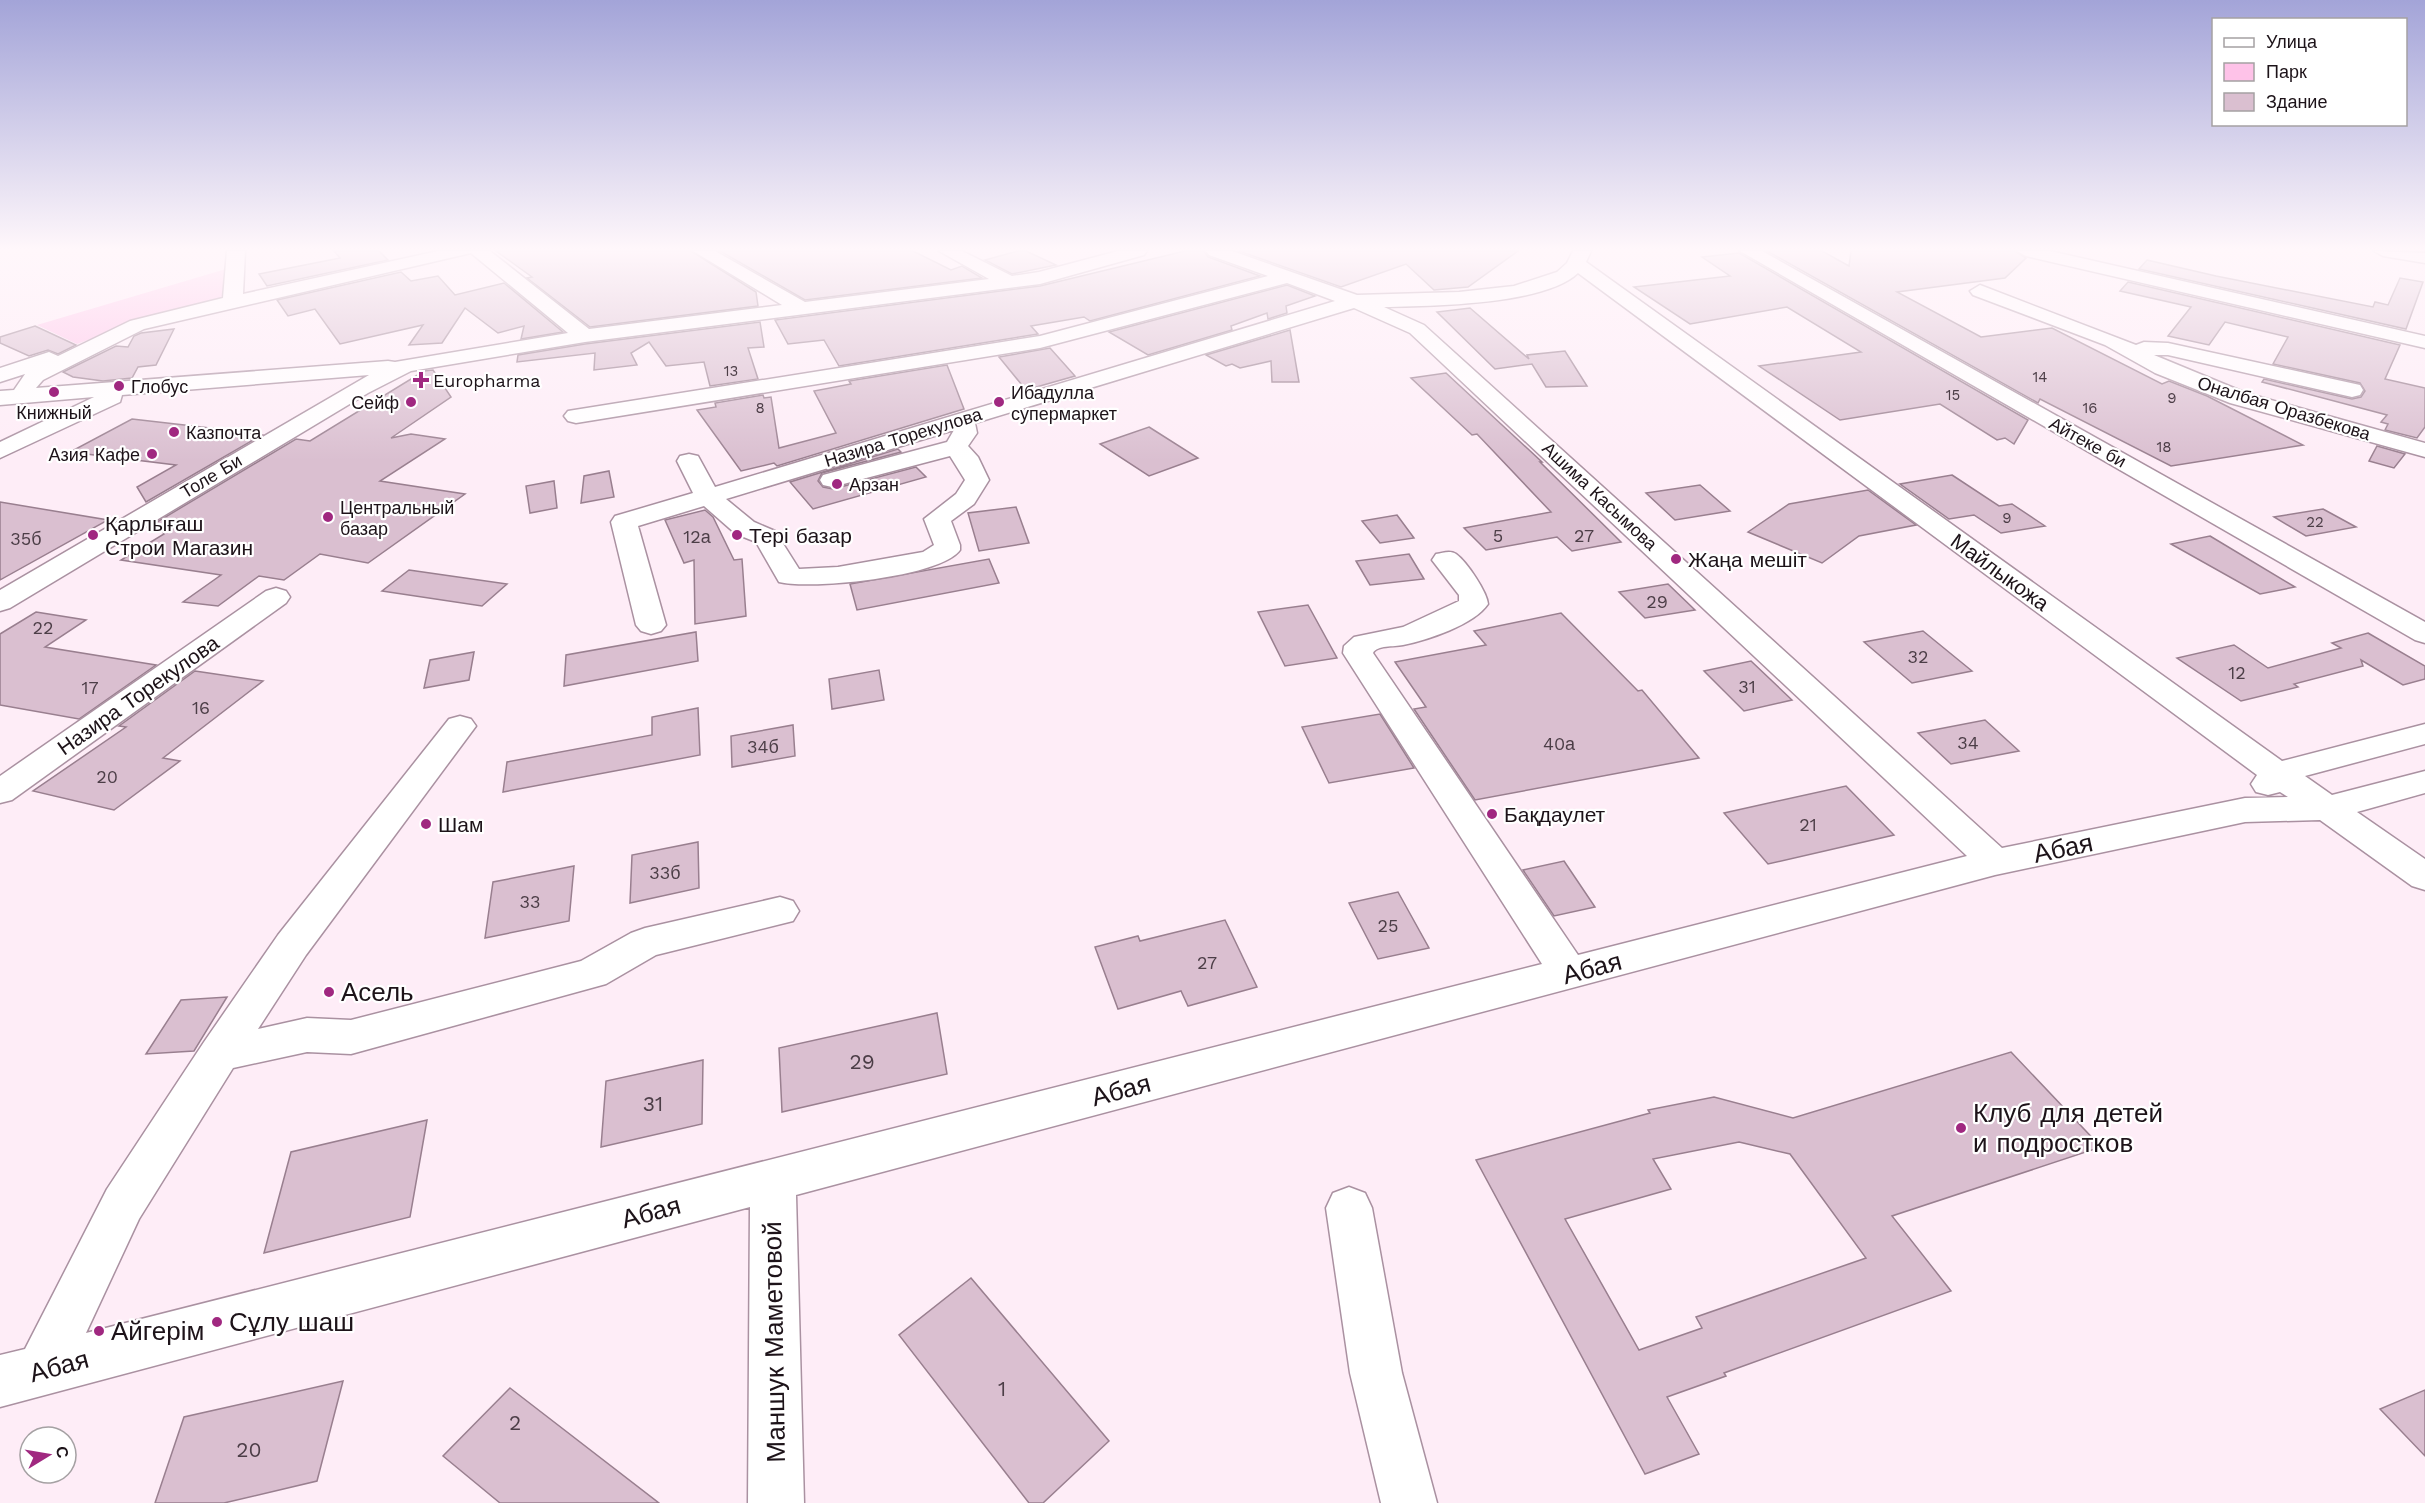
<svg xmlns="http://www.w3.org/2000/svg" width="2425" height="1503" font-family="'Work Sans',sans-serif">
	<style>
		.green { fill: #fec2e8 }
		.building { fill: #dabfd0; stroke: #997f8f; stroke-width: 1.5; fill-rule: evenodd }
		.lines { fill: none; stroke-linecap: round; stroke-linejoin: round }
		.minor-casing { stroke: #aa91a1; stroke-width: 3 }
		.minor { fill: #fff; fill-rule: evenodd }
		.poi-dot { fill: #a02880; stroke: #fff; stroke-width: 2 }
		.labels { text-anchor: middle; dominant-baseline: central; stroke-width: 4.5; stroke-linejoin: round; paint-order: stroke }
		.far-number-label { font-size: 15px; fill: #4c3e47 }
		.far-poi-label { font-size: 18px; fill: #1d1319; stroke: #fff; text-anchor: start }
		.far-street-label { font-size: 18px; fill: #1d1319; stroke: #fff }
		.number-label { font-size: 18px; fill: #4c3e47 }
		.poi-label { font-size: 21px; fill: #1d1319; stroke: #fff; text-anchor: start }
		.street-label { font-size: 21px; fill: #1d1319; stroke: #fff }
		.near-number-label { font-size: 21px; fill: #4c3e47 }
		.near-street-label { font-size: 26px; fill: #1d1319; stroke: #fff }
		.near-poi-label { font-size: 26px; fill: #1d1319; stroke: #fff; text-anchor: start }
	</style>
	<rect width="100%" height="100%" fill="#feedf7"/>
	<path class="green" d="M226,269L227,278L221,299L165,311L77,344L37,325Z"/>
	<g class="building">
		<path d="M334,251H379L388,260L267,286L259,274L340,258Z"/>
		<path d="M496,251H691L756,292L758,306L590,327L527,278L532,277Z"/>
		<path d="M720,251H913L951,270L962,266L982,278L805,300Z"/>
		<path d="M1018,251H1026L1056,265L1012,274L985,260Z"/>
		<path d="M1185,251H1204L1208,257L1260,276L1090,321L1084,317L1031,326L1038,334L839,366L824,340L788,344L775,320L1040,286Z"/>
		<path d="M1239,251H1518L1468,287L1434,290L1406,264L1341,287Z"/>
		<path d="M1767,251H1822L1849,266L1851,251H2015L2026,258L2005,278L1897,292L1981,337L2052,328L2162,384L2169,381L2207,396L2303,445L2171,466L2040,399L2038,403Z"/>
		<path d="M1739,253L2028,420L2014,444L2005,438L1997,440L1940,404L1840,420L1759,366L1861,352L1787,307L1690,324L1634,287L1730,276L1702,257Z"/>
		<path d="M2147,260L2216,276L2373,307L2375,302L2388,305L2400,278L2423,282L2406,329L2139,269Z"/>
		<path d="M401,272L411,281L438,276L455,295L504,283L563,332L521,339L524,326L498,333L465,308L442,343L409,345L423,325L340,344L315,309L288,316L277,300Z"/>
		<path d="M2128,282L2400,345L2385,379L2425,388V427L2417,438L2385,430L2388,424L2381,422L2387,415L2262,382L2264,379L2352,399L2361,397L2365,391L2360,383L2273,364L2288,337L2225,322L2209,345L2168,336L2191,307L2120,291Z"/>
		<path d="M1287,285L1315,296L1286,306L1287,313L1268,319L1267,313L1231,326L1232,330L1148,355L1109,332Z"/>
		<path d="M1470,308L1529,359L1527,355L1565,351L1587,386L1546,387L1532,364L1495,369L1437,312Z"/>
		<path d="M760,322L764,347L748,348L758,379L710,386L704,362L666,366L649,342L631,353L637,365L594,370L595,353L517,362L518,355L585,344Z"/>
		<path d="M35,326L76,345L58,354L48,350L29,356L0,343V337Z"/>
		<path d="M174,329L156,365L138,367L132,378L103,381L73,377L63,372L116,346L128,347L134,336L141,333Z"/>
		<path d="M1290,330L1299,382H1272L1271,361L1240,368L1232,364L1226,366L1206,355Z"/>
		<path d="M1050,348L1075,376L1026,390L999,357Z"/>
		<path d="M947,365L964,409L777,466L774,463L741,471L697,410L716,407L715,403L763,395L764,398L771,397L779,448L836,433L814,391L851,384L849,381Z"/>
		<path d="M433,370L451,397L391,438L411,434L445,439L380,481L465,494L368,563L320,554L284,580L259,576L218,606L183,602L221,575L121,560L164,534L157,522L296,439L310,441L424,371Z"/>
		<path d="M1446,373L1542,462H1540L1621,542L1572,551L1557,537L1486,550L1464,528L1551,512L1477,434L1472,435L1411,378Z"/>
		<path d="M132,419L202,427L262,435L146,502L137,487L176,465L70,452Z"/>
		<path d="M1149,427L1198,458L1149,476L1100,444Z"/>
		<path d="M2377,446L2405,454L2394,468L2369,461Z"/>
		<path d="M898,449L901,452L822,473L818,481L823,487L833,489L916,467L926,477L813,509L790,482Z"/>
		<path d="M609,471L614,497L581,503L584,476Z"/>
		<path d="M1952,475L1999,506L2012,504L2045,526L2001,533L1974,515L1949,519L1900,484Z"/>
		<path d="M554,481L557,508L530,513L526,486Z"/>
		<path d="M1700,485L1730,511L1675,520L1646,493Z"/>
		<path d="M1868,490L1916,525L1859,536L1822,563L1748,532L1789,504Z"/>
		<path d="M0,502L108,520L0,580Z"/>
		<path d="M1016,507L1029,543L979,551L968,513Z"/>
		<path d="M2323,509L2356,527L2306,536L2274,517Z"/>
		<path d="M705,510L713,517L734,560L742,559L746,616L695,624L694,560L684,563L665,520Z"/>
		<path d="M1397,515L1414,538L1380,543L1362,521Z"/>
		<path d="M2210,536L2295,587L2260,594L2171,544Z"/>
		<path d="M1409,554L1424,579L1370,585L1356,561Z"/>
		<path d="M989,559L999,583L857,610L850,584Z"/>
		<path d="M409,570L507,584L482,606L382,591Z"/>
		<path d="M1668,584L1695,610L1645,618L1619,592Z"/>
		<path d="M1308,605L1337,658L1285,666L1258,612Z"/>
		<path d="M36,612L86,620L45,647L156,665L79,719L0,705V634Z"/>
		<path d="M1561,613L1638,691L1642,690L1699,758L1475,800L1414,709L1426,707L1395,662L1486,645L1474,631Z"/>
		<path d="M1923,631L1972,671L1912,683L1864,642Z"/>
		<path d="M696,632L698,661L564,686L566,655Z"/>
		<path d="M2368,633L2425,666V679L2403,685L2361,660L2363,666L2294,684L2298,687L2241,701L2177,658L2234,645L2268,668L2341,648L2332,643Z"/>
		<path d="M474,652L469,680L424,688L430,660Z"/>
		<path d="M1751,661L1792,700L1744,711L1704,671Z"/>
		<path d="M879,670L884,700L832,709L829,679Z"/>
		<path d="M195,671L263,681L163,758L180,761L114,810L33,791L126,727L119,726Z"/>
		<path d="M698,708L700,755L503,792L507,762L652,735V717Z"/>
		<path d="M1380,714L1414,768L1329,783L1302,727Z"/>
		<path d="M1985,720L2019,751L1951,764L1918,733Z"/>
		<path d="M793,725L795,756L732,767L731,736Z"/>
		<path d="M1846,786L1894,835L1768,864L1724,813Z"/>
		<path d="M698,842L699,888L630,903L632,855Z"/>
		<path d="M1564,861L1595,907L1554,916L1523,870Z"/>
		<path d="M574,866L569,921L485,938L493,882Z"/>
		<path d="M1398,892L1429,948L1378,959L1349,903Z"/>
		<path d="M1225,920L1257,987L1188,1006L1181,991L1118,1009L1095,947L1138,936L1140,941Z"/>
		<path d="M227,997L194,1051L146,1054L181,1000Z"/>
		<path d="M937,1013L947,1074L782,1112L779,1048Z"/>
		<path d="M2011,1052L2101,1147L1892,1216L1951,1291L1724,1373L1726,1376L1667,1397L1699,1454L1645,1474L1476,1160L1650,1113L1648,1110L1714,1097L1793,1118ZM1739,1142L1790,1154L1866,1258L1696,1317L1702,1328L1639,1350L1565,1219L1671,1189L1653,1159Z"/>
		<path d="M703,1060L702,1124L601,1147L606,1081Z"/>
		<path d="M427,1120L410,1217L264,1253L291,1152Z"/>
		<path d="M971,1278L1109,1441L1043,1503H1029L899,1335Z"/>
		<path d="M343,1381L317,1481L224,1503H155L184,1417Z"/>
		<path d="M510,1388L659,1503H500L443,1456Z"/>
		<path d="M2425,1390V1456L2380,1409Z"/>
	</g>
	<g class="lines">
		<g class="minor-casing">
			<g id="minor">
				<path d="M227,251H245L243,294L438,251H490L589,329L782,305L693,251H715L805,302L989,279L939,251H962L1012,276L1039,272L1118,251H1147L1144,255L1040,284L585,342L411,371L368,393L10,608L0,611V590L369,375L122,395L120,402L0,458V442L94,397L0,405V391L14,390L25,374L0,382V368L49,352L58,356L130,321L223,298ZM471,253L568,333L395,362L388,361L36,388L43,380L144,329Z"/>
				<path d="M1206,251H1232L1357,295L1459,292L1514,286L1557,272L1567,263L1573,251H1591L1586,262L2282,761L2425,724V744L2305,776L2332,795L2425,771V793L2357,812L2425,859V890L2412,886L2320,820L2245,822L1995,875L796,1195L804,1503H748L750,1207L0,1407V1355L25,1349L107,1189L204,1042L278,935L449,719L460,716L471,719L476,726L306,955L258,1029L307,1018L351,1020L581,961L631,933L645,928L780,897L793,901L799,911L793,921L656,955L606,984L351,1054L307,1052L233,1068L139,1219L86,1333L1542,964L1343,653L1344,646L1354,637L1403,627L1459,601V595L1432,560L1436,554C1443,553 1450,550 1456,554C1467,562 1487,592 1488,604C1474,625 1427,640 1403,645C1394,647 1377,645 1373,653L1578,955L1967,856L1410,333L1354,308L975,423L977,433L968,446L978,457L989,480L974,504L951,521L960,545V550C941,577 811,590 779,582L756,542L736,534L704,506L638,526L666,625L661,631L651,634L641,631L636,625L611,522L615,516L693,493L677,461L680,456L689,454L698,456L715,487L1335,301L1287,283L1040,348L576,423L568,421L564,416L568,411L1040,336L1268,276L1209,255ZM1578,273L2257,775L2251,784L2256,792L2268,795L2280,792L2288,797L2245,798L2002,848L1424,325L1384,307C1430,306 1545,305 1578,273ZM954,430L947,442L823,475L820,480L823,485L832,487L950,456L965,480L956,494L924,519L934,545L923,552L838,567L799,569L775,531L754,522L726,499Z"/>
				<path d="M1740,251H1762L2425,622V643L2415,640Z"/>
				<path d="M2017,251H2050L2425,336V348L2026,256Z"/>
				<path d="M2374,251L2425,253V263L2383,256Z"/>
				<path d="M1980,285L2136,345L2144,342L2168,343L2360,385L2363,390L2360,395L2352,397L2168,355H2154L2246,393L2425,443V457L2230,403L2155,373L2105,345L1973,295L1970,291Z"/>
				<path d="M276,588L286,591L290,597L286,603L12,800L0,803V776L266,591Z"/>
				<path d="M1349,1187L1365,1193L1372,1208L1402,1373L1437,1503H1381L1350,1373L1326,1208L1333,1193Z"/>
			</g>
		</g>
		<use href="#minor" class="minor"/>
	</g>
	<linearGradient id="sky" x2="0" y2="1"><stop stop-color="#a3a4d8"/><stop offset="0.54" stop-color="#fff7fb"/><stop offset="1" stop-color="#fff7fb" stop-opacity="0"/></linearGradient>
	<rect width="2425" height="461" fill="url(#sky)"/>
	<g class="poi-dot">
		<path d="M418 371h6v6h6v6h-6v6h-6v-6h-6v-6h6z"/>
		<circle cx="119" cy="386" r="6"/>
		<circle cx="54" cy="392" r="6"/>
		<circle cx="411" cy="402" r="6"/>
		<circle cx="999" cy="402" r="6"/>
		<circle cx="174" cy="432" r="6"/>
		<circle cx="152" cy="454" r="6"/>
		<circle cx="837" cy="484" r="6"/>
		<circle cx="328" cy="517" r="6"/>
		<circle cx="93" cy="535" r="6"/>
		<circle cx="737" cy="535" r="6"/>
		<circle cx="1676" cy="559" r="6"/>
		<circle cx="1492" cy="814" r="6"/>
		<circle cx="426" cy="824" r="6"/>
		<circle cx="329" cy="992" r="6"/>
		<circle cx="1961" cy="1128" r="6"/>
		<circle cx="217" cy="1322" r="6"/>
		<circle cx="99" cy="1331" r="6"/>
	</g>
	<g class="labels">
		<g class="far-number-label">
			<text x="731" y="371">13</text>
			<text x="2040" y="377">14</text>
			<text x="1953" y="395">15</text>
			<text x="2172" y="398">9</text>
			<text x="760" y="408">8</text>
			<text x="2090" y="408">16</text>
			<text x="2164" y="447">18</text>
			<text x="2007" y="518">9</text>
			<text x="2315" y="522">22</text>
		</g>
		<g class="far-poi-label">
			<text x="433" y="380">Europharma</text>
			<text x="131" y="386">Глобус</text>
			<text x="1011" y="392">Ибадулла<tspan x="1011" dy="21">супермаркет</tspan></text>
			<text x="399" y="402" text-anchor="end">Сейф</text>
			<text x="54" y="412" text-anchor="middle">Книжный</text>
			<text x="186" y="432">Казпочта</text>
			<text x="140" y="454" text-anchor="end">Азия Кафе</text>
			<text x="849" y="484">Арзан</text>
			<text x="340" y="507">Центральный<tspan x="340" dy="21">базар</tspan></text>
		</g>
		<g class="far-street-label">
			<text transform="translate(2284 408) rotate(17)">Оналбая Оразбекова</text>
			<text transform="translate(903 437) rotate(-17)">Назира Торекулова</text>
			<text transform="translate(2088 442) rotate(29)">Айтеке би</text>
			<text transform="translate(211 476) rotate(-31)">Толе Би</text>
			<text transform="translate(1600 496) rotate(43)">Ашима Касымова</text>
		</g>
		<g class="number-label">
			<text x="1498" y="535">5</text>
			<text x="1584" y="535">27</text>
			<text x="697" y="536">12а</text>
			<text x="26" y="538">35б</text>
			<text x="1657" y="601">29</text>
			<text x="43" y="627">22</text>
			<text x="1918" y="656">32</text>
			<text x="2237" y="672">12</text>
			<text x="1747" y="686">31</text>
			<text x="90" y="687">17</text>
			<text x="201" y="707">16</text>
			<text x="1968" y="742">34</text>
			<text x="1559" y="743">40а</text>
			<text x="763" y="746">34б</text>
			<text x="107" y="776">20</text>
			<text x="1808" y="824">21</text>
			<text x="665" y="872">33б</text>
			<text x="530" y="901">33</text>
			<text x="1388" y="925">25</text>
			<text x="1207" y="962">27</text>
		</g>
		<g class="poi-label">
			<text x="105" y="523">Қарлығаш<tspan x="105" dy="24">Строи Магазин</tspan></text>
			<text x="749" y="535">Тері базар</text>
			<text x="1688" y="559">Жаңа мешіт</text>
			<text x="1504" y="814">Бақдаулет</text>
			<text x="438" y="824">Шам</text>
		</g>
		<g class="street-label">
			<text transform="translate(2000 572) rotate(36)">Майлыкожа</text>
			<text transform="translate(138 695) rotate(-35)">Назира Торекулова</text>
		</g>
		<g class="near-number-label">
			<text x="862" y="1061">29</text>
			<text x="653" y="1103">31</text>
			<text x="1002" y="1388">1</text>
			<text x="515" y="1422">2</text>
			<text x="249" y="1449">20</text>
		</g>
		<g class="near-street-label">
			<text transform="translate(2063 848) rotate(-12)">Абая</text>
			<text transform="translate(1592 968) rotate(-15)">Абая</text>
			<text transform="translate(1121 1090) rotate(-15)">Абая</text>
			<text transform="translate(651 1212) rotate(-15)">Абая</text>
			<text transform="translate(774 1342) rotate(-91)">Маншук Маметовой</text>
			<text transform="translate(59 1366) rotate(-15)">Абая</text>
		</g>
		<g class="near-poi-label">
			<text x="341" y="992">Асель</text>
			<text x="1973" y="1113">Клуб для детей<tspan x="1973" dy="30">и подростков</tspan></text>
			<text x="229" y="1322">Сұлу шаш</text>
			<text x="111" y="1331">Айгерім</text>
		</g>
	</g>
	<rect x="2212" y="18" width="195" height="108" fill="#ffffff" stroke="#a5a1a3" stroke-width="1.5"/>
	<rect x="2224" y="38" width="30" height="9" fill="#ffffff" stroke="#a5a1a3" stroke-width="1.5"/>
	<text x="2266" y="48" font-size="18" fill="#1d1319">Улица</text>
	<rect x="2224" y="63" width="30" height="18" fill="#fec2e8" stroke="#a5a1a3" stroke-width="1.5"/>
	<text x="2266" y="78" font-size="18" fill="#1d1319">Парк</text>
	<rect x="2224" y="93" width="30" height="18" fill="#dabfd0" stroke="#a5a1a3" stroke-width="1.5"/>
	<text x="2266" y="108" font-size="18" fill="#1d1319">Здание</text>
	<g transform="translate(48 1455) rotate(79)"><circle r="28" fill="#ffffff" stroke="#a5a1a3" stroke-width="1.5"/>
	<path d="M0-4.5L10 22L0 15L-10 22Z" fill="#a02880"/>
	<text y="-9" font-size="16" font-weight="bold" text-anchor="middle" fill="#1d1319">С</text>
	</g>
</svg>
